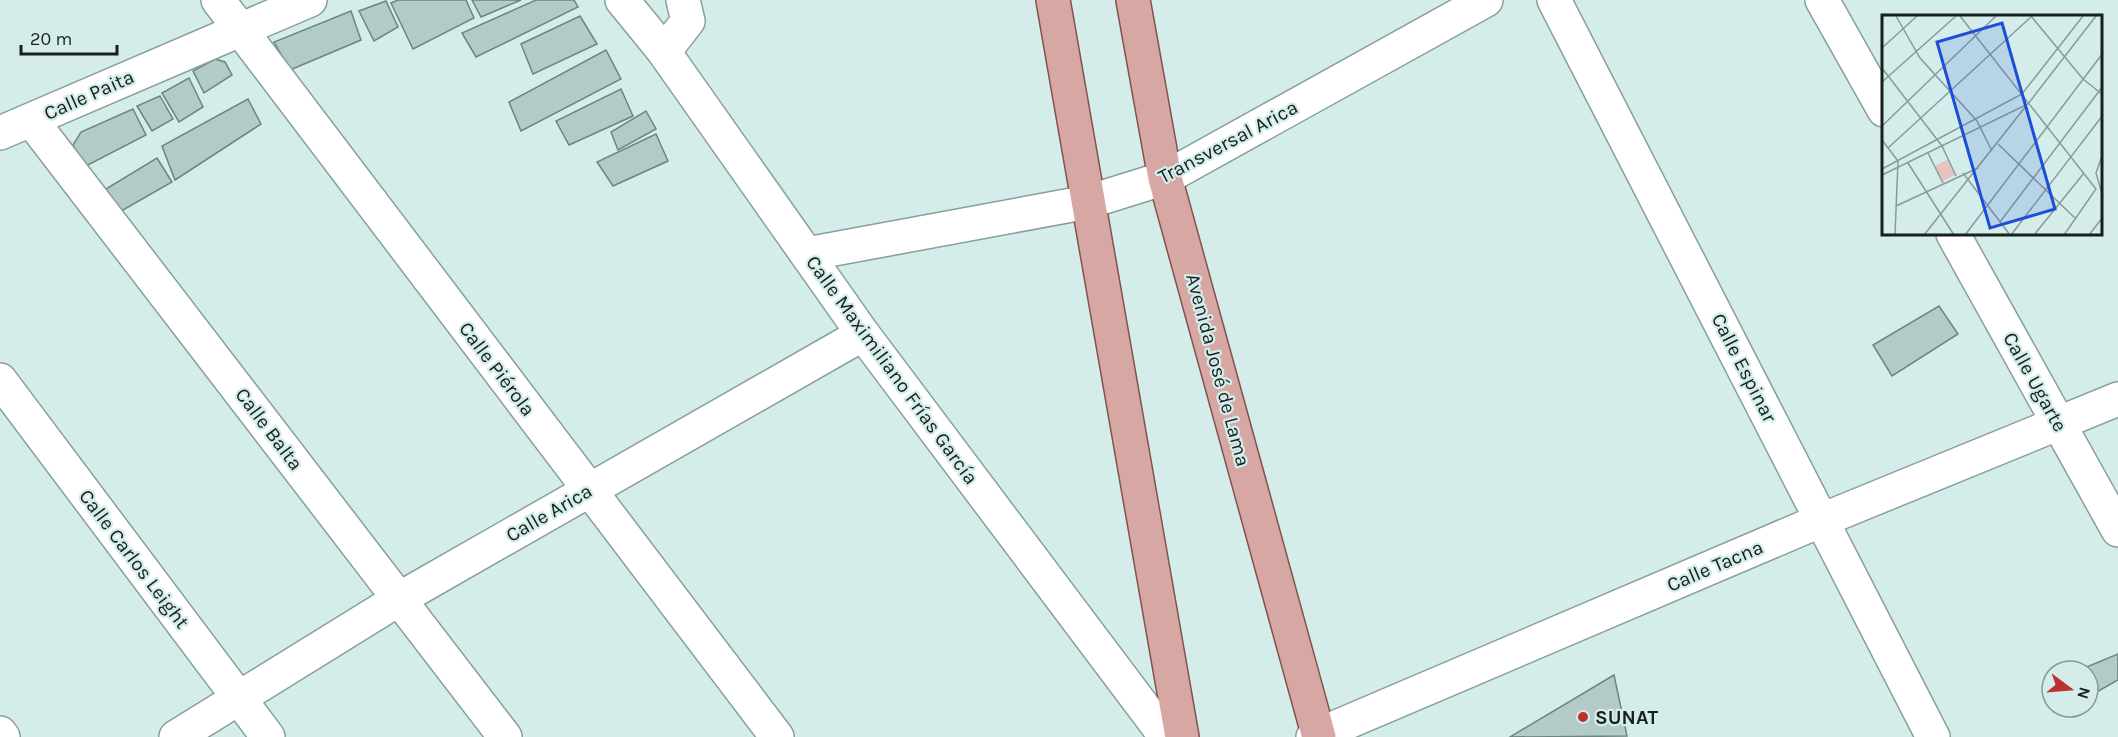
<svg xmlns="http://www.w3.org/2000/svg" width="2118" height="737" font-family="Karla,sans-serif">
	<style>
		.building { fill: #b3cbc8; stroke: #6e8481; stroke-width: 1.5 }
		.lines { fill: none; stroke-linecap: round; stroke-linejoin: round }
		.minor-casing { stroke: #889f9c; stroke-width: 36 }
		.major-casing { stroke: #82524d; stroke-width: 36 }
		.minor { stroke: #fff; stroke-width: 33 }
		.major { stroke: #d7a7a3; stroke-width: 33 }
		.poi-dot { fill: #be2f2f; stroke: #d4edea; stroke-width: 2 }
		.labels { text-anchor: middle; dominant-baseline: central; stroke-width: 4.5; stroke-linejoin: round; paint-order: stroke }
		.street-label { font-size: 20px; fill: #17201f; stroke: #d4edea }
		.poi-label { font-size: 20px; font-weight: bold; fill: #17201f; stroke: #d4edea; text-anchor: start }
		.inset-road { fill: none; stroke: #889b99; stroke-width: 1.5 }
		.view { fill: #1d4ed8; fill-opacity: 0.15; stroke: #1d4ed8; stroke-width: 3 }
		.inset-edge { fill: none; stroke: #17201f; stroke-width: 3 }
	</style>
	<rect width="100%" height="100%" fill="#d4edea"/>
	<g class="building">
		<path d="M398,0H466L474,18L413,49L391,3Z"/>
		<path d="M472,0H521L481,17Z"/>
		<path d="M536,0H574L578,7L476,57L462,33Z"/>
		<path d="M386,1L398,27L374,41L359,11Z"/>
		<path d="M351,11L361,40L290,70L274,42Z"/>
		<path d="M580,16L597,44L533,74L521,44Z"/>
		<path d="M606,50L621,79L521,131L509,102Z"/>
		<path d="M215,59L225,62L232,75L204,93L193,71Z"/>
		<path d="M189,78L203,107L179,122L162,93Z"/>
		<path d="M621,89L633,116L569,145L556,121Z"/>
		<path d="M160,96L173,119L152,131L137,106Z"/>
		<path d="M248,99L261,124L175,180L162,146Z"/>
		<path d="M133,109L146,135L84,167L73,145L81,132Z"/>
		<path d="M646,111L656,129L618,150L611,132Z"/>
		<path d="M656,134L668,161L613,186L597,162Z"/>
		<path d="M157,158L172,182L116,214L101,192Z"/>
		<path d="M1939,306L1958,334L1892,376L1873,345Z"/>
		<path d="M2118,654V680L2088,697V671H2077Z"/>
		<path d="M1614,675L1627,736L1510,737Z"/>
		<path d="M2052,682V695L2043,685Z"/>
	</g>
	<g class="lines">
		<g class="minor-casing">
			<g id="minor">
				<path d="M218,0L777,737"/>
				<path d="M622,0L662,49L863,334L1166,737"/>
				<path d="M1554,0L1933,737"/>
				<path d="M1822,0L1884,110"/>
				<path d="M662,49L670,44L688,21L683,0"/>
				<path d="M32,121L505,737"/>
				<path d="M0,133L310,0"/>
				<path d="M1953,234L2118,530"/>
				<path d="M807,254L1088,202L1165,178L1486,0"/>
				<path d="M0,380L268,737"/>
				<path d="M0,733L3,737"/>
				<path d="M176,737L399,599L863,334"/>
				<path d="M1313,737L1822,520L2118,399"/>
			</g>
		</g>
		<g class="major-casing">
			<g id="major">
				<path d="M1053,0L1182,737"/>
				<path d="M1133,0L1165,178L1319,737"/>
			</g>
		</g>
		<use href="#minor" class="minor"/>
		<use href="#major" class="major"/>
	</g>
	<circle class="poi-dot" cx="1583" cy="717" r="6"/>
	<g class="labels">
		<g class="street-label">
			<text transform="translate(89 95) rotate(-24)">Calle Paita</text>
			<text transform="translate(1228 142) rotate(-28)">Transversal Arica</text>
			<text transform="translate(1744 368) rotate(63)">Calle Espinar</text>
			<text transform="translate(497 369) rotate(53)">Calle Piérola</text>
			<text transform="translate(892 370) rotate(54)">Calle Maximiliano Frías García</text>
			<text transform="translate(1218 370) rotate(75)">Avenida José de Lama</text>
			<text transform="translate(2035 382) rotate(61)">Calle Ugarte</text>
			<text transform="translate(269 429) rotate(53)">Calle Balta</text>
			<text transform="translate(549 513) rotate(-30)">Calle Arica</text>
			<text transform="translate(134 559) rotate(53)">Calle Carlos Leight</text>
			<text transform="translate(1715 566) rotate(-23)">Calle Tacna</text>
		</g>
		<g class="poi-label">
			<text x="1595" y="717">SUNAT</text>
		</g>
	</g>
	<g transform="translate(1882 15)">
		<rect width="220" height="220" fill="#d4edea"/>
		<path d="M65,145L73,160L61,166L53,151Z" fill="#e5c4c0"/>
		<path class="inset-road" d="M14,1L38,43L95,106L110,136M78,1L214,174L182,220M149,1L201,64L221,80M0,33L35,1M0,53L60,131L74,161M0,67L74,1M0,111L114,1M0,125L16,146L13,220M116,129L194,204M6,133L150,1M46,138L61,168M221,138L214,158L221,182M26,148L72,220M0,154L140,79L201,1M81,158L128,220M0,160L146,89L214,1M14,191L96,153M118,207L221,71M42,220L144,91M83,220L221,38M129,220L221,100M152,220L202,158M207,220L221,202"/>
		<path class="view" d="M120,8L173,194L108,213L55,27Z"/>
		<rect width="220" height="220" class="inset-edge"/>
	</g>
	<g transform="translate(2070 689) rotate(106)"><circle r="28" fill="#d4edea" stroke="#889b99" stroke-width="1.5"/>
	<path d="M0-4.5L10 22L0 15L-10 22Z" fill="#be2f2f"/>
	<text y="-9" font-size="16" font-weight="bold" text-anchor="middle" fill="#17201f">N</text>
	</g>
	<path d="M21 45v9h96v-9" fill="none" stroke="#17201f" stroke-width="3"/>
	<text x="30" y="45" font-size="18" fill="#17201f" stroke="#d4edea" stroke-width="4.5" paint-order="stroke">20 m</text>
</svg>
